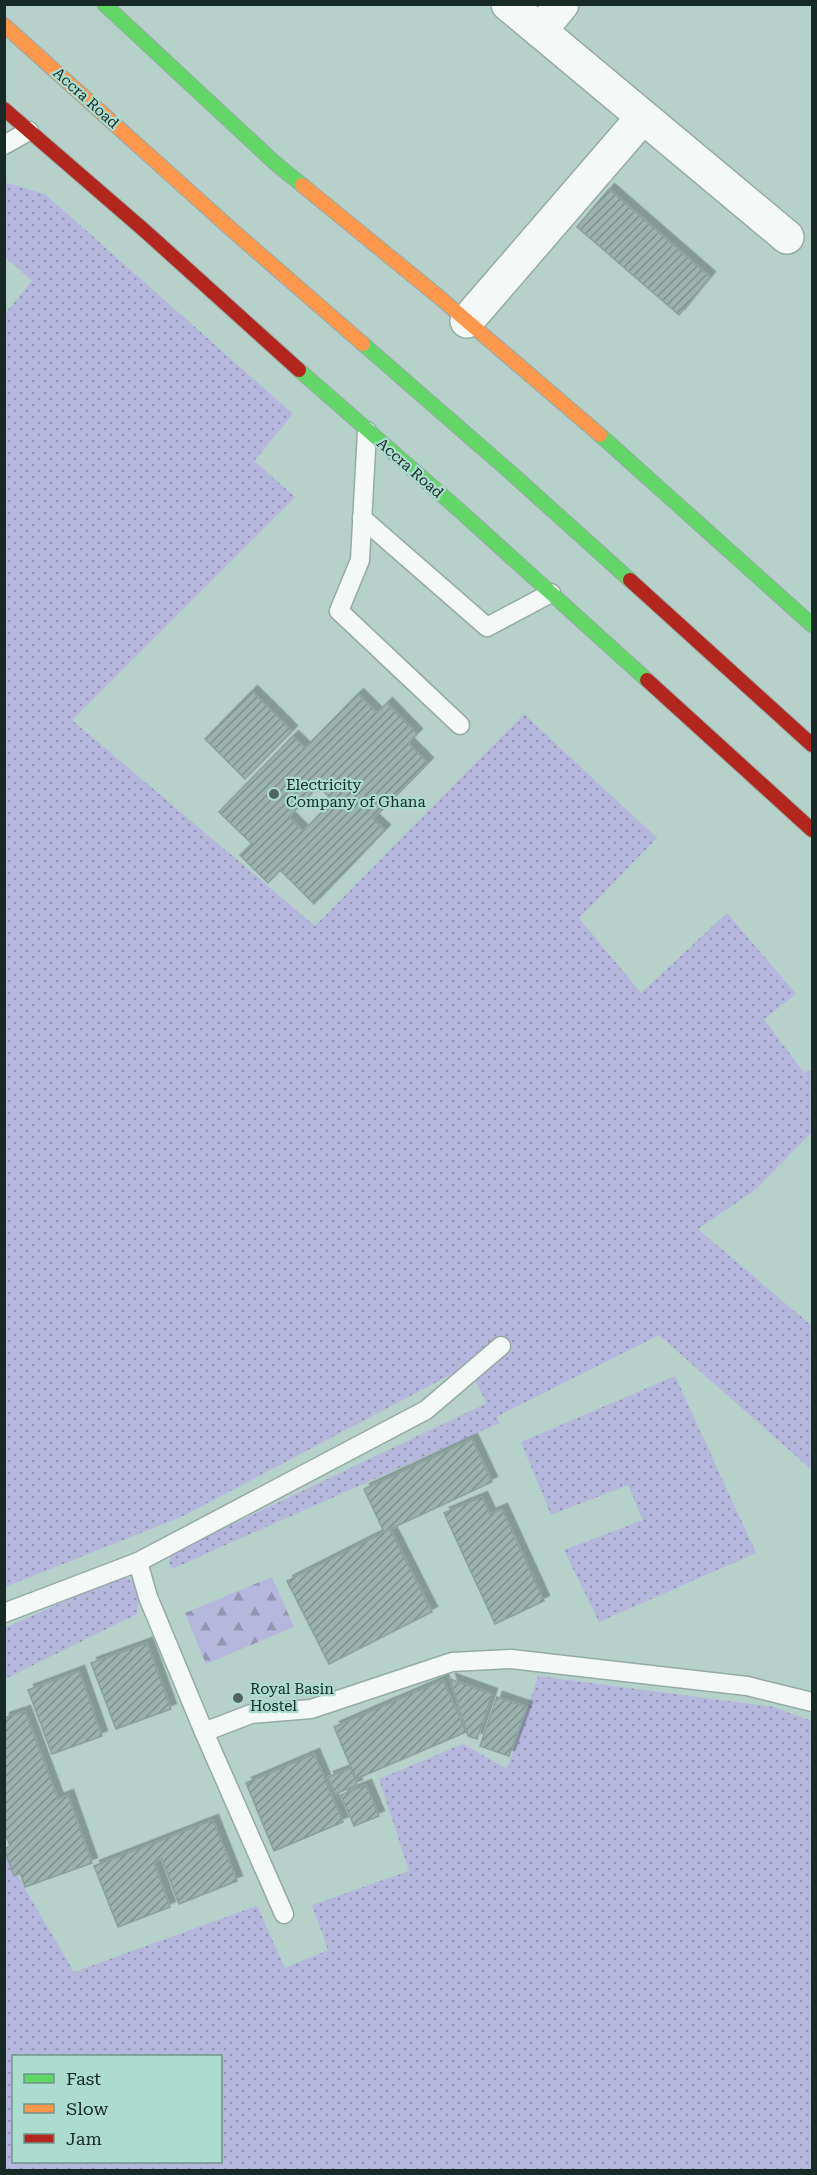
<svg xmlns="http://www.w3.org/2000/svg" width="817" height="2175" font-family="'Roboto Serif',serif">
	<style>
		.grass { fill: url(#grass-dots); fill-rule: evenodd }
		.forest { fill: url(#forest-firs) }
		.building { fill: url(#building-hatch); stroke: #8aa09c; stroke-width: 1.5; fill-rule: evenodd; filter: url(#shadow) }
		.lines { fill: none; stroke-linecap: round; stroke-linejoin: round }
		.lane-casing { stroke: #96aaa5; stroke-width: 21 }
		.street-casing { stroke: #96aaa5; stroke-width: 36 }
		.fast-casing { stroke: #96aaa5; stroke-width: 16 }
		.slow-casing { stroke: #96aaa5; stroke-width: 16 }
		.jam-casing { stroke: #96aaa5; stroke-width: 16 }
		.lane { stroke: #f4f8f7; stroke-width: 18 }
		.street { stroke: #f4f8f7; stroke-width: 33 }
		.fast { stroke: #63d668; stroke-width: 14 }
		.slow { stroke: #ff974d; stroke-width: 14 }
		.jam { stroke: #b3261e; stroke-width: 14 }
		.poi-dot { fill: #4f645f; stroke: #abdccf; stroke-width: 2 }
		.labels { text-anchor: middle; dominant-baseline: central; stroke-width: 4.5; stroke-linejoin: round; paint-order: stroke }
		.street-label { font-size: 15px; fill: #172a25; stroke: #abdccf }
		.poi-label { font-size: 15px; fill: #172a25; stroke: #abdccf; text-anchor: start }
	</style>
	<defs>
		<pattern id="grass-dots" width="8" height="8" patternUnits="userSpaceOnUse" patternTransform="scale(1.5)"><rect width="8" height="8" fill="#b6b7dd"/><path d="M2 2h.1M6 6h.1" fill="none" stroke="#9395b3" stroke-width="1.8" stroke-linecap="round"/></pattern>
		<pattern id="forest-firs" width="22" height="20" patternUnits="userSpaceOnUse" patternTransform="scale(1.5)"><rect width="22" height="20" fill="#b6b7dd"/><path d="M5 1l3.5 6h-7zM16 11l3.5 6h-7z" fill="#9395b3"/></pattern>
		<pattern id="building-hatch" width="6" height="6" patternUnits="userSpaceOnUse" patternTransform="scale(1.5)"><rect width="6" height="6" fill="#9cb2ae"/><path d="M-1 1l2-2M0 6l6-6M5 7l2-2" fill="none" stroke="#7e918d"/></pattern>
		<filter id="shadow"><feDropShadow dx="5.5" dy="-5.5" stdDeviation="0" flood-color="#0004"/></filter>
	</defs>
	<rect width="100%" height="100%" fill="#b6d1ca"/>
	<g class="grass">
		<path d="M7,183L45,194L293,414L254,461L295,497L72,720L315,926L524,714L657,838L579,918L641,993L727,913L796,994L764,1019L804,1073L812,1070V1132L755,1190L698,1229L812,1326V1470L659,1335L496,1417L500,1423L172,1569L169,1561L172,1553L487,1403L467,1366L181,1517L5,1587L4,315L32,281L5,257L4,185Z"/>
		<path d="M675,1376L756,1553L599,1622L564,1550L643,1520L628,1485L551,1515L521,1442Z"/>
		<path d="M125,1577C144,1587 139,1596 137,1614L5,1679V1628L108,1582Z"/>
		<path d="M538,1676L773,1707L812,1721V2170H5L4,1853L74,1972L257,1906L285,1968L328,1950L312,1905L409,1871L379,1779L463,1744L507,1769ZM14,2056H220V2162H14Z"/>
	</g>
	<path class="forest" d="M272,1577L294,1627L206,1664L185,1613Z"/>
	<g class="building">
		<path d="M609,189L710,277L679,315L577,227Z"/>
		<path d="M252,691L292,731L245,779L205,739Z"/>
		<path d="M358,694L377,713L387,703L417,734L408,743L428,763L373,819L385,830L314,904L280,870L268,883L240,855L252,844L219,812L293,736L305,748ZM318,786L333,801L303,831L289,817Z"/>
		<path d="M472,1439L492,1482L384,1532L364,1489Z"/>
		<path d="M482,1497L490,1514L502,1509L544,1601L495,1624L444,1513Z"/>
		<path d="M390,1529L432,1612L329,1664L287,1581Z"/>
		<path d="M147,1643L171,1709L116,1729L91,1663Z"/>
		<path d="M79,1671L102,1736L52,1754L28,1690Z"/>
		<path d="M450,1679L492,1694L477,1739L468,1736Z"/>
		<path d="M443,1680L466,1732L356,1779L334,1727Z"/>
		<path d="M497,1697L527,1707L509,1756L480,1746Z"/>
		<path d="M25,1711L58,1799L68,1795L92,1863L25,1887L20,1873L14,1876L4,1849L10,1846L4,1830V1718Z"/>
		<path d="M314,1754L343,1822L274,1851L246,1783Z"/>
		<path d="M351,1768L357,1785L335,1794L328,1777Z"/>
		<path d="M366,1785L379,1816L354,1826L341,1795Z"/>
		<path d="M213,1820L237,1881L179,1904L162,1859L154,1862L170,1907L118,1927L94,1866Z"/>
	</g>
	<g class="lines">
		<g class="lane-casing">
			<g id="lane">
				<path d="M4,145L29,131"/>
				<path d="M367,431L360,560L339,611L460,725"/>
				<path d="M362,518L487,627L551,593"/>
				<path d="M138,1562L148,1597L204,1732L251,1714L311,1709L452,1662L511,1659L747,1686L812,1702"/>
				<path d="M4,1613L138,1562L426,1410L501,1346"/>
				<path d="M204,1732L284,1914"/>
			</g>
		</g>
		<g class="street-casing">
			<g id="street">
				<path d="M508,4L787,237"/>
				<path d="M540,31L562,4"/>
				<path d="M467,321L643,117"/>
			</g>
		</g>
		<g class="fast-casing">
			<g id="fast">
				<path d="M104,4L275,163L302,185"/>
				<path d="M363,344L510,472L630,580"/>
				<path d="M299,370L459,510L647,680"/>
				<path d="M600,435L812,625"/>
			</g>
		</g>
		<g class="slow-casing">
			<g id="slow">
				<path d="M4,25L231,229L363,344"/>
				<path d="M302,185L439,297L600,435"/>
			</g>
		</g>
		<g class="jam-casing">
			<g id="jam">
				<path d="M4,109L145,231L299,370"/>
				<path d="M630,580L812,745"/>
				<path d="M647,680L812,830"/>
			</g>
		</g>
		<use href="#lane" class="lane"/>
		<use href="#street" class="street"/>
		<use href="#fast" class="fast"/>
		<use href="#slow" class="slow"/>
		<use href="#jam" class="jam"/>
	</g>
	<g class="poi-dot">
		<circle cx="274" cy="794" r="6"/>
		<circle cx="238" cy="1698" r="6"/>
	</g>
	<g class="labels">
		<g class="street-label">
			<text transform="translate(86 98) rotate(42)">Accra Road</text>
			<text transform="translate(410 468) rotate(41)">Accra Road</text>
		</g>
		<g class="poi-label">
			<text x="286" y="785">Electricity<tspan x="286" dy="17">Company of Ghana</tspan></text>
			<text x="250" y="1689">Royal Basin<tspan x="250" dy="17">Hostel</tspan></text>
		</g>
	</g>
	<rect width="817" height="2175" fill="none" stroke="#172a25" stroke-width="12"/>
	<rect x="12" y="2055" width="210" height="108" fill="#abdccf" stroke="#70958b" stroke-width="1.5"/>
	<rect x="24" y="2074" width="30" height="9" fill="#63d668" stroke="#70958b" stroke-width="1.5"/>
	<text x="66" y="2085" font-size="18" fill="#172a25">Fast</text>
	<rect x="24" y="2104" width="30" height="9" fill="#ff974d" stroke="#70958b" stroke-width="1.5"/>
	<text x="66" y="2115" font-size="18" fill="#172a25">Slow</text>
	<rect x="24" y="2134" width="30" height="9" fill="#b3261e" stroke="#70958b" stroke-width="1.5"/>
	<text x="66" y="2145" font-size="18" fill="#172a25">Jam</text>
</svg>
